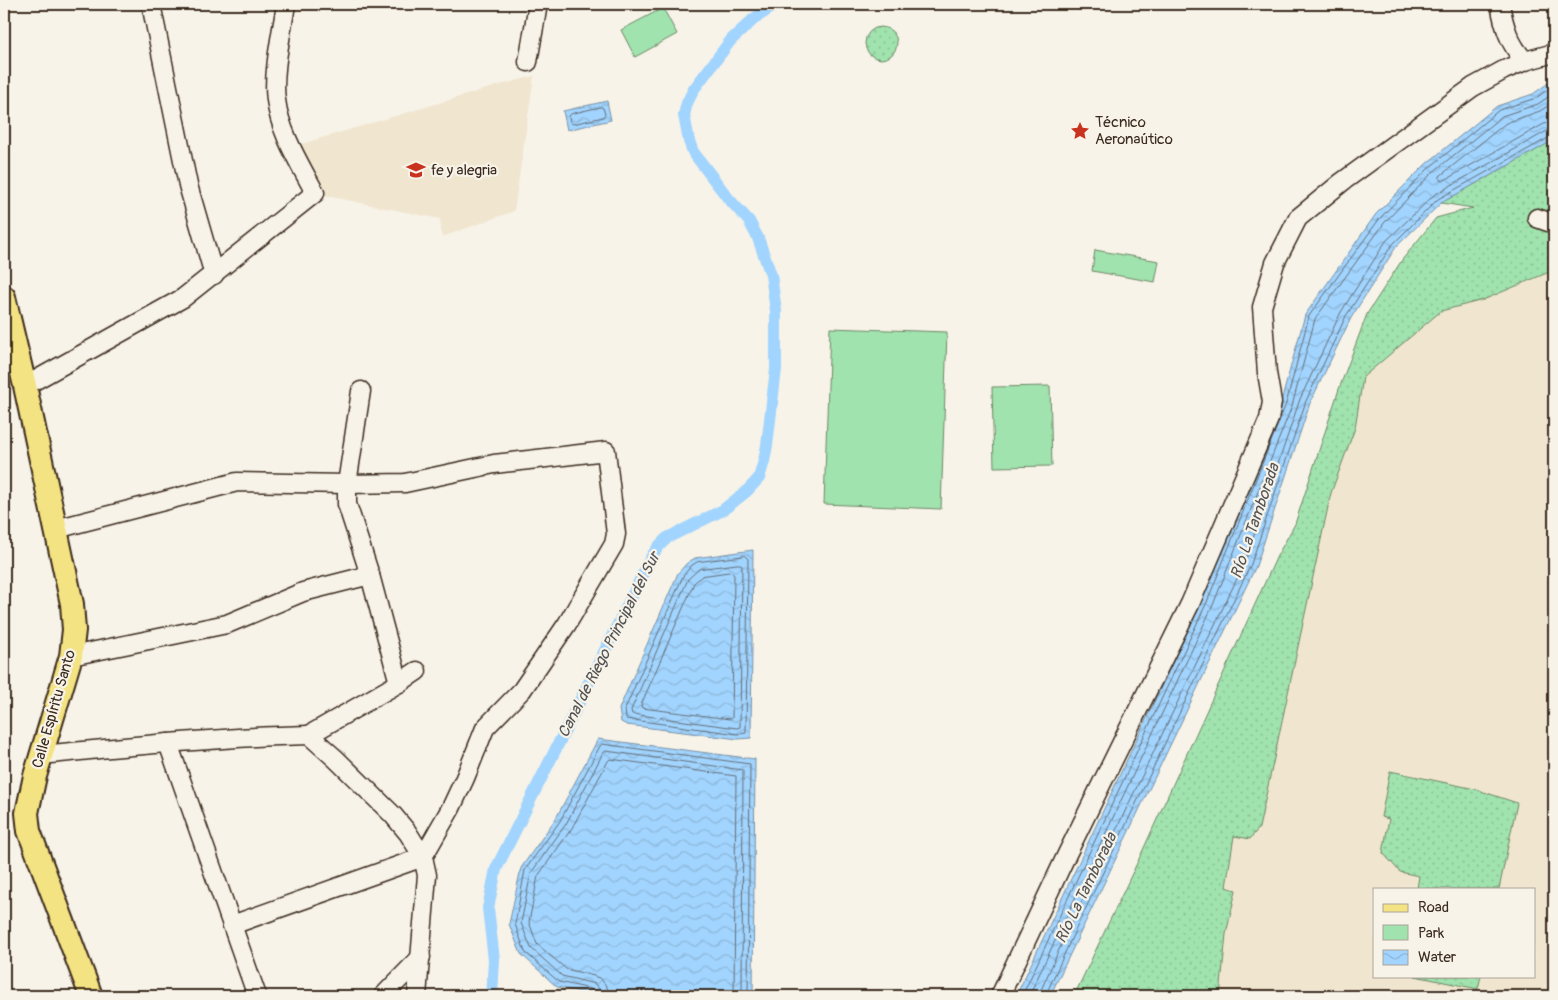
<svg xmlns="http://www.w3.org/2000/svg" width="1558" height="1000" font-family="Pangolin,sans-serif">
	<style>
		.built { fill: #f0e5cf; fill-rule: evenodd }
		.grass { fill: url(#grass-dots); stroke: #6e8666 }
		.park { fill: #a0e3ae; stroke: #6e8666 }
		.water { fill: url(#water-waves); stroke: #7890a4 }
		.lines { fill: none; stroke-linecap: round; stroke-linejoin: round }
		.shore { stroke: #646e78; stroke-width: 1 }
		.canal { stroke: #a1d4fe; stroke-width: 12 }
		.minor-casing { stroke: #3b2a1e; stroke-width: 21 }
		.major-casing { stroke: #3b2a1e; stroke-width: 26 }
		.minor { stroke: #f7f3e8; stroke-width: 18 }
		.major { stroke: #f4e382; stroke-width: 22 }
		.labels { text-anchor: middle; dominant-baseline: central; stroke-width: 4.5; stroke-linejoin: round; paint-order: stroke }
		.poi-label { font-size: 15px; fill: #3b2a1e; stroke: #f7f3e8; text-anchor: start }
		.street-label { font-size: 15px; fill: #3b2a1e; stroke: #f7f3e8 }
		.water-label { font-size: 16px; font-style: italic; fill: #545456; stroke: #f7f3e8 }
	</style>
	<defs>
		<pattern id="grass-dots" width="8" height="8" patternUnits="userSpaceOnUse" patternTransform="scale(1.25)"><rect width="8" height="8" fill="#a0e3ae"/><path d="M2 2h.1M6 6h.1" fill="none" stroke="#8bc395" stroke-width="1.8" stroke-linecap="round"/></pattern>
		<pattern id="water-waves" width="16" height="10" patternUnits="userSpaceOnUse" patternTransform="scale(1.25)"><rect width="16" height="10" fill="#a1d4fe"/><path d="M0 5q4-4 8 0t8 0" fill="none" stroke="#8cb6d9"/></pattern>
	</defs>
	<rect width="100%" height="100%" fill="#f7f3e8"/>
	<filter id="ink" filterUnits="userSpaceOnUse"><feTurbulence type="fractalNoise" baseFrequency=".02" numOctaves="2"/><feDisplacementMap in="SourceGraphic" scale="10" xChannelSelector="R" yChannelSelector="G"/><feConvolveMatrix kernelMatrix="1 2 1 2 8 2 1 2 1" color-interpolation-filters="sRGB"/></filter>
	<g filter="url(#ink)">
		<g class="built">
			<path d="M534,76L514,211L442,237L440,219L327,196L298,145L496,86Z"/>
			<path d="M1436,218L1554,232V996H1074L1138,861L1277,556L1295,524L1339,389L1367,314L1402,260ZM1374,889H1534V976H1374Z"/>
		</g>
		<g class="grass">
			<circle cx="881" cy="43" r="16"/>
			<path d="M1554,140V270L1483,300L1441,311L1363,377L1355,428L1331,493L1259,828L1250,839L1234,836L1226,887L1236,890L1226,934L1220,996H1074L1138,861L1277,556L1295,524L1339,389L1367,314L1402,260L1436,218L1473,208L1441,203Z"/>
			<path d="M1390,771L1475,789L1517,803L1499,889H1417L1419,876L1400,872L1383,853L1389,819L1381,817Z"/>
			<path d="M1415,976H1481L1478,989Z"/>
		</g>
		<g class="park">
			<path d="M663,8L677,34L635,57L621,30Z"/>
			<path d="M1095,250L1159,261L1155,282L1092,271Z"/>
			<path d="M830,328L947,332L941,509L824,504Z"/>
			<path d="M1050,386L1052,466L994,467L992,387Z"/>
		</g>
		<g class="water">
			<path d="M1554,79V140L1441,203L1396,247L1351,318L1310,403L1256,566L1050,996H1016L1202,600L1281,402L1305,315L1376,214L1426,164L1497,106L1533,94Z"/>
			<path d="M607,101L611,120L567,130L563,111Z"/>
			<path d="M753,550L751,738L738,739L627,725L621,722L619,709L678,573L687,563L695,558Z"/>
			<path d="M598,739L755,759L753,996H600L557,987L521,954L509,924L521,868L556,818Z"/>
		</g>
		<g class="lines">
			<g class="shore">
				<path d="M1554,102L1540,111L1506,123L1440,176V180L1443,181L1544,124L1554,122"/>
				<path d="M601,107L603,108L605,114L603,117L573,124L570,122L569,116L571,114Z"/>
				<path d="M745,556L748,559L746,733L738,734L626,719L625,709L683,576L691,566L697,562Z"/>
				<path d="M739,564L742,566L740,727L737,728L632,714L631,710L688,579L699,569Z"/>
				<path d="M731,572L734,575L732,718L730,719L642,708L641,705L694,583L702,576Z"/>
				<path d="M595,996L594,992L591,989L559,982L525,952L515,924L525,870L560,821L600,746L602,744L750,764L748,996"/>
				<path d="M601,996L600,990L595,984L562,976L531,948L521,923L531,873L566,824L603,753L606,751L743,770L742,996"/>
				<path d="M609,996L607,987L601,979L594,976L566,969L537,944L529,922L538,876L572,828L608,761L610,759L736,776L734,996"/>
				<path d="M1022,996L1207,602L1286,404L1309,316L1380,218L1429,168L1499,110L1536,98L1554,85"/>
				<path d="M1029,996L1213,605L1292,406L1315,319L1385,222L1433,172L1502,116L1538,104L1554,93"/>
				<path d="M1040,996L1041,990L1067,932L1245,562L1300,399L1341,312L1386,241L1434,195L1547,131L1554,130"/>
				<path d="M1046,996L1047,992L1073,935L1251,564L1306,401L1346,316L1392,245L1438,199L1550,137L1554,136"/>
			</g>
			<path class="canal" d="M492,996L494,960L488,908L496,869L652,556L658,547L667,538L723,510L747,491L759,478L764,461L767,445L776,369V311L771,275L758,238L749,221L728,198L693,152L689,141L684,115L687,103L694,89L731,40L755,18L777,4"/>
			<g class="minor-casing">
				<g id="minor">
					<path d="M151,4L188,185L214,275"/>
					<path d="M1500,4C1504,26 1509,44 1525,61"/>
					<path d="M528,62L538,4"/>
					<path d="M1537,218L1554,224"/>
					<path d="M25,386L183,298L315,193C300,164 280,133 276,100C272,73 282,32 286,4"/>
					<path d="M361,391L347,484V504L370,575L399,683"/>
					<path d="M56,529L237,482L347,484L405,483L494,464L606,451L616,534L614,544L567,624L522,690L485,728L465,778L451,808L423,857L232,925"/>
					<path d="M71,656L227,624L303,592L370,575"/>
					<path d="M309,735L399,683L417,671"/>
					<path d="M168,743L257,996"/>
					<path d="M41,755C130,746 219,737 309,735L336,759L393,815L408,833L423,857L427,875L417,996"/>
					<path d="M383,996L421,957"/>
					<path d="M1000,996L1067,854L1190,604L1269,419L1272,402L1267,373L1262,307L1275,263L1298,218L1342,182L1473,87L1504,70L1525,61L1554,53"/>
				</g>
			</g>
			<g class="major-casing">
				<path id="major" d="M4,297L25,386L72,604L74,630L71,656L35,776L27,813L29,831L91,996"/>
			</g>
			<use href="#minor" class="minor"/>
			<use href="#major" class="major"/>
		</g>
	</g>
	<defs>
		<g id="sight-bare" transform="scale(1.5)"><path d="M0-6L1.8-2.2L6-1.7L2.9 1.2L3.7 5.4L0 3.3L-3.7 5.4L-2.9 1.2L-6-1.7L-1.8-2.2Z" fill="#c8321e" stroke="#f7f3e8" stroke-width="2.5" paint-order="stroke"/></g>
		<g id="school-bare" transform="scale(1.5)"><path d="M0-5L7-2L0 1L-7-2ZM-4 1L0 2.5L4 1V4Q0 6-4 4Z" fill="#c8321e" stroke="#f7f3e8" stroke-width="2.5" paint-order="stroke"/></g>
	</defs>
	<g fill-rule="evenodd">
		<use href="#sight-bare" x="1080" y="131"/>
		<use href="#school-bare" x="416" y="170"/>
	</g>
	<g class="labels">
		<g class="poi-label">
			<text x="1095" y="122">Técnico<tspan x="1095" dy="17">Aeronaútico</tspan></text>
			<text x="431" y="170">fe y alegria</text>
		</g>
		<g class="street-label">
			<text transform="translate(54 709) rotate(-74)">Calle Espíritu Santo</text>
		</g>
		<g class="water-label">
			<text transform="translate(1255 521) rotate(-71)">Río La Tamborada</text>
			<text transform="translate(609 645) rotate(-63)">Canal de Riego Principal del Sur</text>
			<text transform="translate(1086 888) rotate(-64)">Río La Tamborada</text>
		</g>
	</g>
	<rect width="1558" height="1000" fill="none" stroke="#f7f3e8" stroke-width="20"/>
	<rect x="10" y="10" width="1538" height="980" fill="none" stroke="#3b2a1e" stroke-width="2" filter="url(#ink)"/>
	<rect x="1373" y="888" width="162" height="90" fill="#f7f3e8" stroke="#aca397"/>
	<rect x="1383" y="904" width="25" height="8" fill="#f4e382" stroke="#aca397"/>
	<text x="1418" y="912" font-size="15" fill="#3b2a1e">Road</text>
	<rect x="1383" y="925" width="25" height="15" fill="#a0e3ae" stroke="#aca397"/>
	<text x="1418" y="938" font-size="15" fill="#3b2a1e">Park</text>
	<rect x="1383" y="950" width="25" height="15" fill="url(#water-waves)" stroke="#aca397"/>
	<text x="1418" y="962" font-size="15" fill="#3b2a1e">Water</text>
</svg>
